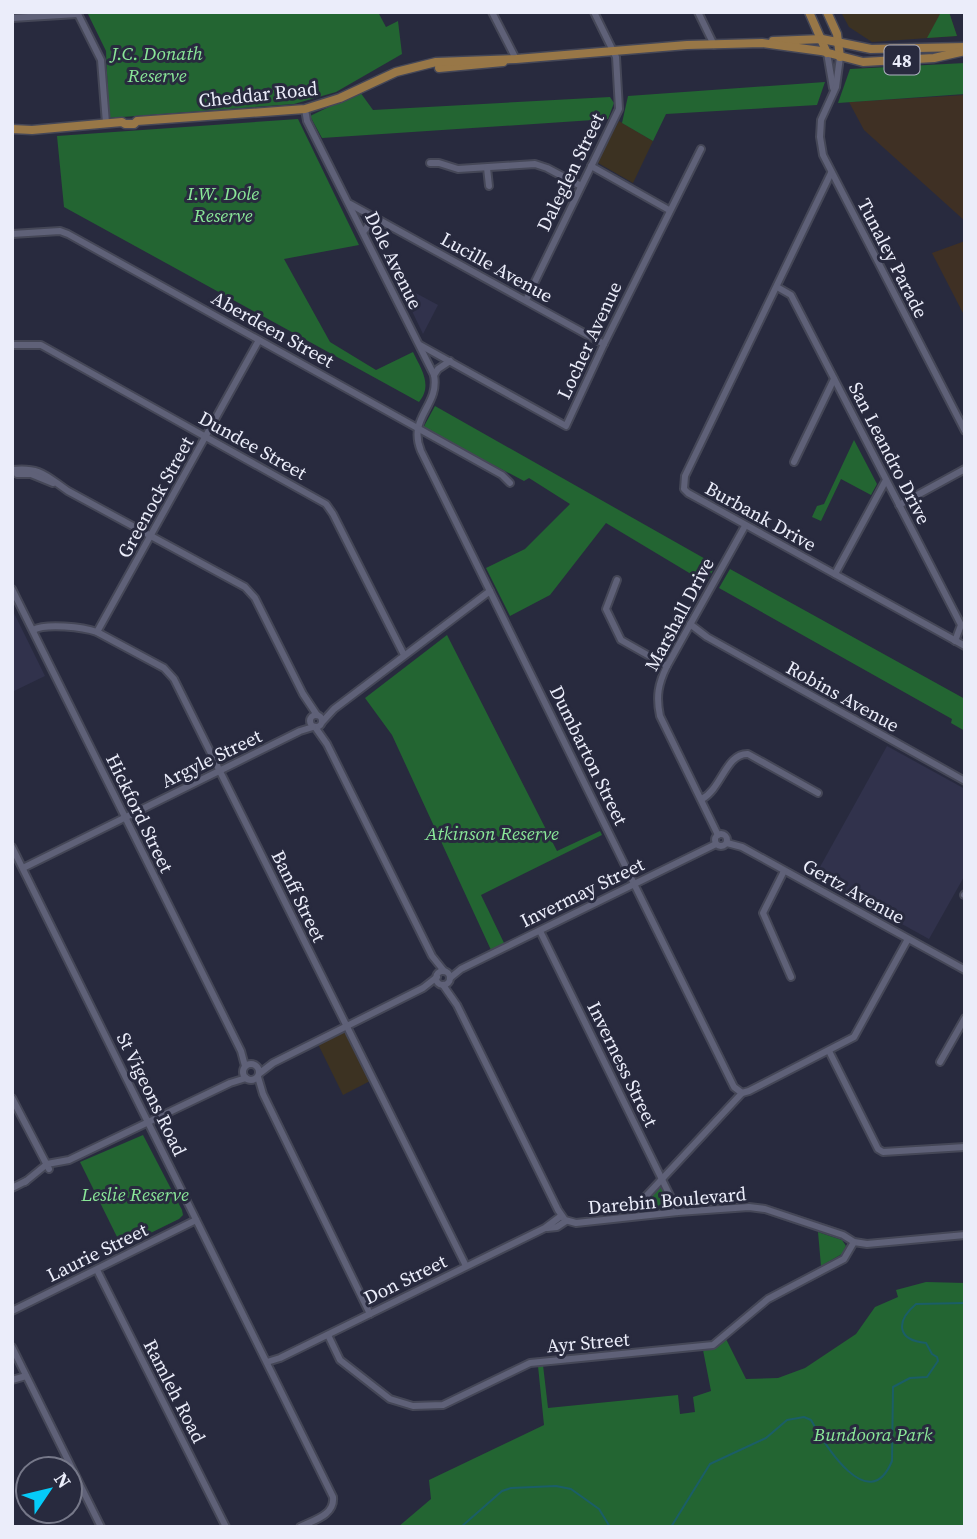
<svg xmlns="http://www.w3.org/2000/svg" width="977" height="1539" font-family="'Source Serif 4',serif">
	<style>
		.commercial { fill: #3c3222 }
		.industrial { fill: #3f3024 }
		.built { fill: #31324c }
		.green { fill: #236532 }
		.lines { fill: none; stroke-linecap: round; stroke-linejoin: round }
		.stream { stroke: #1b5e67; stroke-width: 2 }
		.minor-casing { stroke: #454757; stroke-width: 10 }
		.major-casing { stroke: #454757; stroke-width: 11 }
		.minor { stroke: #5f6178; stroke-width: 6 }
		.major { stroke: #987747; stroke-width: 8 }
		.labels { text-anchor: middle; dominant-baseline: central; stroke-width: 6; stroke-linejoin: round; paint-order: stroke }
		.shield { fill: #282a3e; stroke: #b0b2c2; stroke-width: 2 }
		.shield-label { font-size: 18px; font-weight: bold; fill: #ebedfa }
		.park-label { font-size: 19px; font-style: italic; fill: #8ae798; stroke: #282a3e }
		.street-label { font-size: 19px; fill: #ebedfa; stroke: #282a3e }
	</style>
	<rect width="100%" height="100%" fill="#282a3e"/>
	<g class="commercial">
		<path d="M846,12H949L957,36L872,42L849,27L842,14Z"/>
		<path d="M619,121L653,141L633,183L598,163L599,157Z"/>
		<path d="M346,1030L370,1081L343,1095L318,1044Z"/>
	</g>
	<g class="industrial">
		<path d="M965,95V221L864,130L849,102Z"/>
		<path d="M965,241V317L932,253Z"/>
	</g>
	<g class="built">
		<path d="M399,284L438,305L423,334Z"/>
		<path d="M12,609L45,676L12,692Z"/>
		<path d="M887,746L965,789V875L929,939L815,876Z"/>
	</g>
	<g class="green">
		<path d="M87,12H378L386,27L398,21L402,54L336,92L294,104L109,118L106,51Z"/>
		<path d="M949,12L957,36L927,38L940,14Z"/>
		<path d="M965,63V94L838,103L850,69Z"/>
		<path d="M825,82L817,105L666,114L653,141L622,123L628,96Z"/>
		<path d="M360,92L373,110L610,97L614,103L608,119L322,138L310,116Z"/>
		<path d="M298,119L359,245L284,259L330,342L376,370L413,352C421,369 433,385 419,402L64,207L57,136Z"/>
		<path d="M435,406L716,565L706,583L606,523L550,595L510,616L486,568L525,549L570,504L529,478L524,481L423,428Z"/>
		<path d="M854,440L877,484L871,495L841,479L821,521L812,517L817,506L824,504Z"/>
		<path d="M730,569L965,699V731L951,723L952,719L719,588Z"/>
		<path d="M447,635L557,851L600,831L602,835L481,895L504,943L491,950L392,735L365,698Z"/>
		<path d="M143,1135L182,1210L183,1215L179,1219L122,1247L80,1162Z"/>
		<path d="M661,1187L673,1210L634,1214Z"/>
		<path d="M818,1232L842,1240L846,1246L842,1254L821,1266Z"/>
		<path d="M926,1282L965,1283V1527H398L431,1499L429,1480L544,1425L538,1366L543,1365L548,1408L678,1395L680,1414L695,1412L693,1397L711,1391L703,1350L716,1346L726,1339L746,1379L778,1378L805,1368L856,1334L875,1307L898,1297L896,1290Z"/>
	</g>
	<g class="lines">
		<g class="stream">
			<path d="M461,1527L502,1491L511,1488L556,1486L571,1489L599,1509L610,1527"/>
			<path d="M671,1527L710,1464L766,1438L787,1420L804,1417L811,1420C825,1445 869,1517 892,1461L893,1387L910,1378L927,1377L938,1361L937,1357L932,1354L926,1343C896,1340 896,1321 916,1304L965,1303"/>
		</g>
		<g class="minor-casing">
			<g id="minor">
				<path d="M77,12L101,60L106,123"/>
				<path d="M492,12L516,59"/>
				<path d="M698,12L714,45"/>
				<path d="M12,18L77,14"/>
				<path d="M827,53L833,88"/>
				<path d="M840,57L836,87L821,120L820,137L823,155L965,431"/>
				<path d="M305,109L307,121L434,375C440,406 407,417 421,451L734,1087L742,1093"/>
				<path d="M430,163H439L458,169L535,164L547,168L581,186"/>
				<path d="M591,166L669,210"/>
				<path d="M487,168L489,186"/>
				<path d="M831,173L685,476L684,489L688,493L965,646"/>
				<path d="M350,204L604,344"/>
				<path d="M363,232L375,218"/>
				<path d="M12,234L60,231L68,234L502,475L510,483"/>
				<path d="M777,287L791,295L957,617L961,625L955,641"/>
				<path d="M526,300L619,109L616,57L594,12"/>
				<path d="M12,345H41L326,504L333,514L404,655"/>
				<path d="M420,345L566,426L604,344L701,149"/>
				<path d="M434,375L438,369L450,361"/>
				<path d="M794,462L834,379"/>
				<path d="M12,470C41,467 46,476 68,491L245,587L255,598L303,694L317,715"/>
				<path d="M17,474H31L53,483"/>
				<path d="M899,505L965,469"/>
				<path d="M835,574L886,480"/>
				<path d="M617,580L606,609L621,640L667,666"/>
				<path d="M12,589L241,1051L245,1066"/>
				<path d="M690,624L707,637L965,781"/>
				<path d="M33,630C46,623 83,627 97,632L164,668L174,679L466,1266"/>
				<path d="M97,632L259,340"/>
				<circle cx="316" cy="721" r="6"/>
				<path d="M323,721L334,709L490,591"/>
				<path d="M315,727L327,744L432,956L444,971"/>
				<path d="M702,799C722,788 726,753 748,754L818,793"/>
				<circle cx="721" cy="840" r="6"/>
				<path d="M718,835L660,716C656,697 658,684 667,666L745,526"/>
				<path d="M727,843L742,847L965,970"/>
				<path d="M12,847L333,1497C335,1515 314,1520 300,1527"/>
				<path d="M23,868L300,731L313,727"/>
				<path d="M784,871L763,913L791,977"/>
				<path d="M964,895L965,894"/>
				<path d="M540,931L678,1212"/>
				<circle cx="443" cy="978" r="7"/>
				<path d="M450,978L461,969L716,844"/>
				<path d="M443,985L457,1005L558,1210L565,1220L576,1223L678,1212L749,1207L765,1209L843,1235L854,1242L867,1244L965,1235"/>
				<path d="M829,1051L878,1149L883,1152L965,1147"/>
				<path d="M940,1062L965,1018"/>
				<circle cx="251" cy="1072" r="8"/>
				<path d="M260,1073L273,1063L423,988L437,977"/>
				<path d="M258,1077L263,1094L370,1314"/>
				<path d="M12,1098L49,1169"/>
				<path d="M25,1182L47,1164L69,1160L230,1083L246,1078"/>
				<path d="M12,1188L26,1181"/>
				<path d="M635,1208L742,1093L749,1091L854,1037L908,939"/>
				<path d="M547,1228L557,1227L566,1221"/>
				<path d="M97,1270L226,1527"/>
				<path d="M12,1311L196,1220"/>
				<path d="M328,1335L340,1360L390,1399L413,1406L443,1405L530,1363L713,1345L768,1299L844,1259L854,1242"/>
				<path d="M12,1347L101,1527"/>
				<path d="M267,1362L280,1358L545,1228L561,1216"/>
				<path d="M12,1380L26,1376"/>
			</g>
		</g>
		<g class="major-casing">
			<g id="major">
				<path d="M809,12L827,53"/>
				<path d="M827,12L837,34L840,57"/>
				<path d="M773,41L822,39L871,49L965,47"/>
				<path d="M439,68L503,62"/>
				<path d="M12,129L32,130L122,122L125,124H134L137,121L305,109L340,98L396,72L436,62L516,59L687,45L762,43L821,51L863,62L934,58L965,51"/>
			</g>
		</g>
		<use href="#minor" class="minor"/>
		<use href="#major" class="major"/>
	</g>
	<g class="labels">
		<rect class="shield" x="884.5" y="45.5" width="35" height="29" rx="5"/>
		<g class="shield-label">
			<text x="902" y="60">48</text>
		</g>
		<g class="park-label">
			<text x="157" y="53">J.C. Donath<tspan x="157" dy="22">Reserve</tspan></text>
			<text x="223" y="193">I.W. Dole<tspan x="223" dy="22">Reserve</tspan></text>
			<text x="492" y="833">Atkinson Reserve</text>
			<text x="135" y="1194">Leslie Reserve</text>
			<text x="873" y="1434">Bundoora Park</text>
		</g>
		<g class="street-label">
			<text transform="translate(258 94) rotate(-6)">Cheddar Road</text>
			<text transform="translate(570 172) rotate(-64)">Daleglen Street</text>
			<text transform="translate(893 258) rotate(63)">Tunaley Parade</text>
			<text transform="translate(394 260) rotate(64)">Dole Avenue</text>
			<text transform="translate(497 267) rotate(29)">Lucille Avenue</text>
			<text transform="translate(273 329) rotate(29)">Aberdeen Street</text>
			<text transform="translate(589 340) rotate(-65)">Locher Avenue</text>
			<text transform="translate(253 445) rotate(29)">Dundee Street</text>
			<text transform="translate(890 453) rotate(63)">San Leandro Drive</text>
			<text transform="translate(155 497) rotate(-61)">Greenock Street</text>
			<text transform="translate(761 516) rotate(29)">Burbank Drive</text>
			<text transform="translate(679 614) rotate(-62)">Marshall Drive</text>
			<text transform="translate(843 696) rotate(29)">Robins Avenue</text>
			<text transform="translate(589 755) rotate(64)">Dumbarton Street</text>
			<text transform="translate(211 758) rotate(-26)">Argyle Street</text>
			<text transform="translate(140 813) rotate(64)">Hickford Street</text>
			<text transform="translate(854 891) rotate(29)">Gertz Avenue</text>
			<text transform="translate(582 892) rotate(-26)">Invermay Street</text>
			<text transform="translate(299 896) rotate(64)">Banff Street</text>
			<text transform="translate(623 1064) rotate(64)">Inverness Street</text>
			<text transform="translate(152 1094) rotate(64)">St Vigeons Road</text>
			<text transform="translate(667 1200) rotate(-5)">Darebin Boulevard</text>
			<text transform="translate(97 1252) rotate(-26)">Laurie Street</text>
			<text transform="translate(405 1279) rotate(-26)">Don Street</text>
			<text transform="translate(588 1342) rotate(-5)">Ayr Street</text>
			<text transform="translate(175 1391) rotate(63)">Ramleh Road</text>
		</g>
	</g>
	<rect width="977" height="1539" fill="none" stroke="#ebedfa" stroke-width="28"/>
	<g transform="translate(49 1490) rotate(55)"><circle r="33" fill="#282a3e" stroke="#767889" stroke-width="2"/>
	<path d="M0-5L12 26L0 18L-12 26Z" fill="#05cbf9"/>
	<text y="-10" font-size="19" font-weight="bold" text-anchor="middle" fill="#ebedfa">N</text>
	</g>
</svg>
